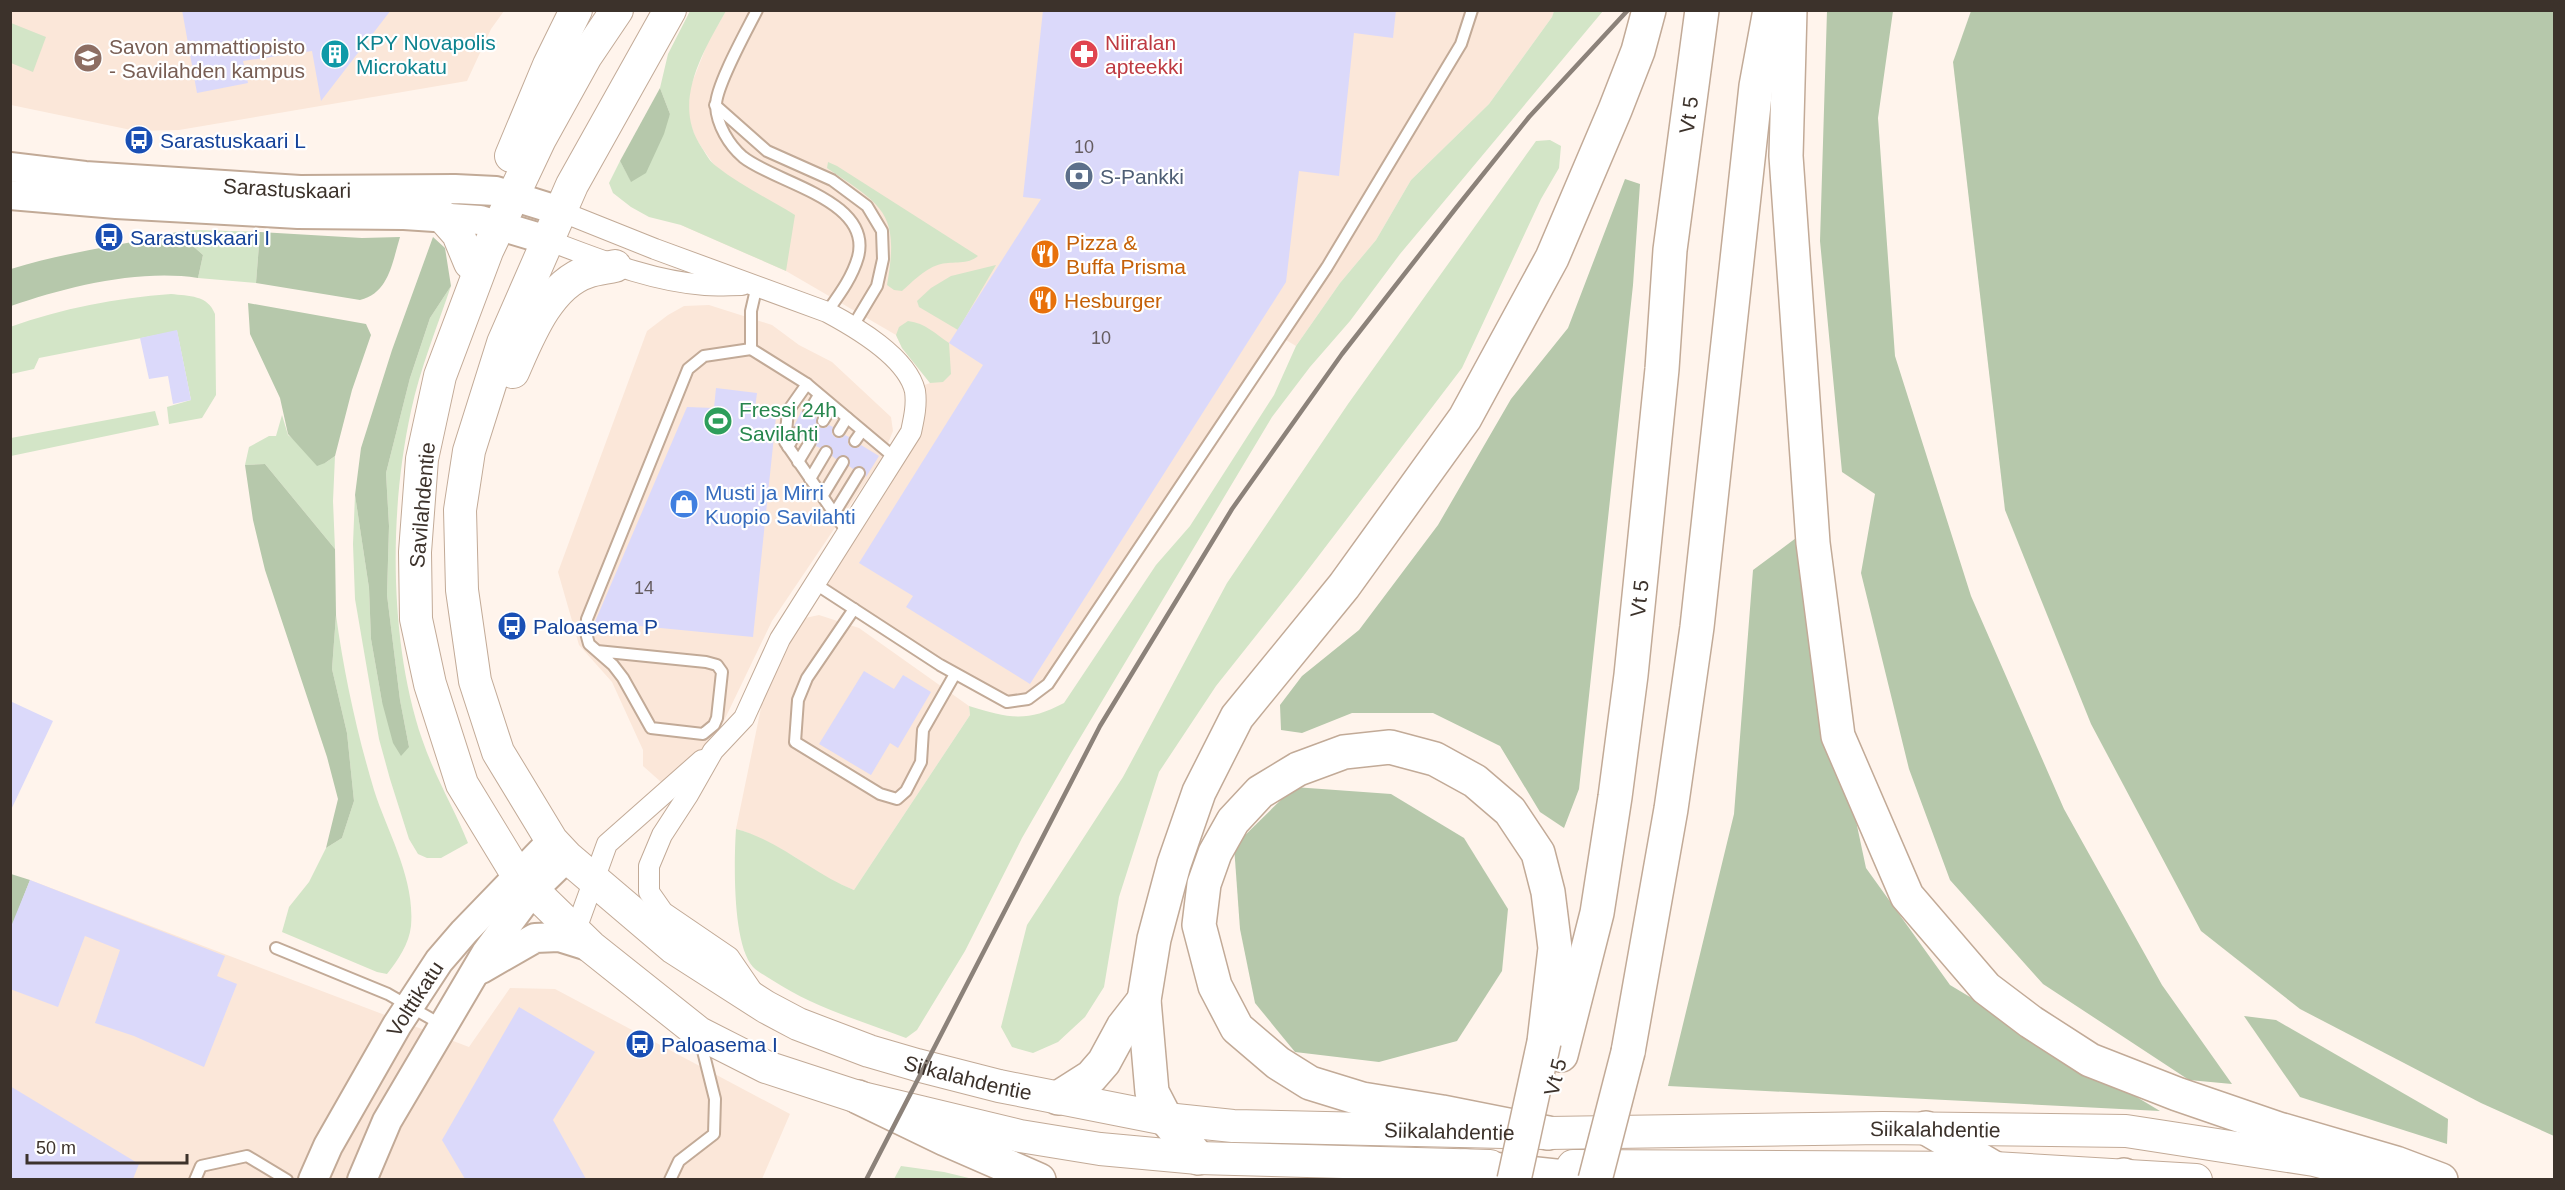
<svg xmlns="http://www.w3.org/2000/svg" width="2565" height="1190" font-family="Helvetica,sans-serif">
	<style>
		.built { fill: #fbe7d9 }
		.green { fill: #d3e5c7 }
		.forest { fill: #b6c8ab }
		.building { fill: #dbd9fa }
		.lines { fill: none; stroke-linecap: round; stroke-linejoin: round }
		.lane-casing { stroke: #c2aa97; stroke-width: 14 }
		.street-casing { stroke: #c2aa97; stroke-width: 22 }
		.secondary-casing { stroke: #c2aa97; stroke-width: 32 }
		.primary-casing { stroke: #c2aa97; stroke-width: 34 }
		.highway-casing { stroke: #c2aa97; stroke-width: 36 }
		.lane { stroke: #fff; stroke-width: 10 }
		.street { stroke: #fff; stroke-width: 20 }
		.secondary { stroke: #fff; stroke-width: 28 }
		.primary { stroke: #fff; stroke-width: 32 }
		.highway { stroke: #fff; stroke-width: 33 }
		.rail { stroke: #8c827a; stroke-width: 4.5 }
		.highway-bridge-casing { stroke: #c2aa97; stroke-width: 36; stroke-linecap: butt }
		.highway-bridge { stroke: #fff; stroke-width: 33 }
		.labels { text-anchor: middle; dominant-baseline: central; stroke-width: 4.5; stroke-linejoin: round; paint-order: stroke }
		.number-label { font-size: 18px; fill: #645c5f }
		.culture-label { font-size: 21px; fill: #0d838f; stroke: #fff; text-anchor: start }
		.health-label { font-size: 21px; fill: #be3a42; stroke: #fff; text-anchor: start }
		.education-label { font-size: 21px; fill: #785e54; stroke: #fff; text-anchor: start }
		.street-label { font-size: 21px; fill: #3c322b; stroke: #fff }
		.transit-label { font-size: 21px; fill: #164399; stroke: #fff; text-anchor: start }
		.service-label { font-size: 21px; fill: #4e5e75; stroke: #fff; text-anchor: start }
		.food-label { font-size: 21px; fill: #c56008; stroke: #fff; text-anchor: start }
		.leisure-label { font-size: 21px; fill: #27864d; stroke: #fff; text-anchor: start }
		.shop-label { font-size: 21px; fill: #366cbe; stroke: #fff; text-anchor: start }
	</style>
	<rect width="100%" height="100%" fill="#fff4ec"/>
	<g class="built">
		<path d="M10,11H504L491,29L467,81L179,130L136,131L11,105Z"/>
		<path d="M726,11H1554L1552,17L1489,104L1411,180L1376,240L1340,283L1296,346L1281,337L1048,684L1028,699L1007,702L814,583L889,468L914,389L930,383L902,348L896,335L786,271L681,225L714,165L696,139L688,117L690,88L708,42Z"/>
		<path d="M709,305L772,325L799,345L832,362L891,417L893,431L882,458L772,621L695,781L661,782L643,766V750L612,682L579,645L558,572L647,331L668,315L684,306Z"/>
		<path d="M819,615L859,628L969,706L970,715L854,890L830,880L795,857L746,832L736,829L762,703L793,631L805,618Z"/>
		<path d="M30,880L469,1047L510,988L555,989L790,1114L762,1179H11L10,929Z"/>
	</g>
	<g class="green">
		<path d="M690,11H726C703,52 671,103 702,148C706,154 710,162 716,166C740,185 769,199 795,215L786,271L681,225L649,217L631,207L613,193L609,183L620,161L631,181L670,114L660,88L668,54Z"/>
		<path d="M1554,11H1603L1400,254L1350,321L1310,367L1272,417L1071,753L1022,838L965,951L917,1030L906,1038C861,1021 813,1007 772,980C766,976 758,972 753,967C732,944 734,860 736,829C779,840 813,874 854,890L970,715L969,706C1009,718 1026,723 1064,703L1156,565L1190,526L1274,395L1296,346L1340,283L1376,240L1411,180L1489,104L1552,17Z"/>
		<path d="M11,23L46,37L33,72L11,63Z"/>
		<path d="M1550,140L1561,146L1559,168L1541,199L1462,368L1301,579L1216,686L1159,772L1119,897L1104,987L1085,1017L1058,1042L1033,1053L1012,1047L1001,1027L1027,925L1123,777L1227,583L1348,404L1536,141Z"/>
		<path d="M828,162L837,166L978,256C968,265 953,261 941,264C927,267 912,282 902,291L894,290L887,285C900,212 883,206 827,168Z"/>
		<path d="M198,230L260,232L256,283L198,278L203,255L177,232Z"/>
		<path d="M996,265L958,330L919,307L917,301L931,288L951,276Z"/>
		<path d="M451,286C437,327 420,369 411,411C389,511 389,642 422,739C434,775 454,808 468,843L441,858H427L418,854L409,839L390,779L379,739L355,599L353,544L355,495L369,588L371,639L382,702L409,747L400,700L387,595L389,526L386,473L410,378L430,318Z"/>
		<path d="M171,294C189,296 208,295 215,314L216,395L202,418L169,424L167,407L191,400L177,331L39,358L34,369L11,374L10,327C63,308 116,298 171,294Z"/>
		<path d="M908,321C926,323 935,334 949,343L951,374L943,382L930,383L902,348L896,335L899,327Z"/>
		<path d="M155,411L159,425L11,456V438Z"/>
		<path d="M282,415L288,435L325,463L335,456L333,501L335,549L265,464L245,465L249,447L269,436H276Z"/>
		<path d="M336,615C344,674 357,733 374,790C388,834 415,878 411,926C409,944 398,960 387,974L377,972L282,932L289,907L309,882L326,848L342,838L354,801L347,733L332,669Z"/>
		<path d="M901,1166L944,1172L973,1179H894Z"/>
	</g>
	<g class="forest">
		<path d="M1827,11H1893L1878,118L1895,356L1971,596L2064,809L2162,985L2232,1084L2189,1080L2043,984L1950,880L1909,769L1861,573L1875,494L1842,472L1820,241Z"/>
		<path d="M1971,11H2554V1136L2481,1103L2300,1009L2201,931L2091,724L2005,510L1953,62Z"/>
		<path d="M660,88L670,114L664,134L646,173L631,182L620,161Z"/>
		<path d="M1625,179L1640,184L1633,285L1579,789L1564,828L1540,812L1500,746L1433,713H1352L1302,733L1281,730L1280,705L1302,676L1359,630L1438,525L1511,399L1568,328Z"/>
		<path d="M177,232L203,255L198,278C138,269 67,287 11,306V269C64,252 122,246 177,232Z"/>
		<path d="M260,232L362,238L400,237C392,263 389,293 360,300L256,283Z"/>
		<path d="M433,237L445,248L451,286L430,318L410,378L386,473L389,526L387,595L400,700L409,747L401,756L393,743L382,702L371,639L369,588L355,495L361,448L392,350Z"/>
		<path d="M248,303L366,324L371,335L352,390L335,456L325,463L317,466L288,434L280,398L250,334Z"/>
		<path d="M265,464L335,549L336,615L332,669L347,733L354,801L342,838L326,848L338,799L327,757L265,570L253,520L245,465Z"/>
		<path d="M1796,538L1866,868L1950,985L2160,1111L1668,1086L1734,814L1753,570Z"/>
		<path d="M1294,787L1391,794L1464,838L1508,909L1502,971L1457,1041L1379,1062L1295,1052L1255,1003L1240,929L1234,846Z"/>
		<path d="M11,874L30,880L11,929Z"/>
		<path d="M2244,1016L2276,1020L2448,1119L2447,1144L2300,1097Z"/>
	</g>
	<g class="building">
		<path d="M182,10H391L321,101L312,51L243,61L248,83L197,93Z"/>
		<path d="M1043,10H1396L1393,38L1354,33L1339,176L1299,171L1286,282L1030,684L906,607L913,596L859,563L983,365L949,343L1041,199L1023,197Z"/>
		<path d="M177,330L191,400L173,404L168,376L149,379L140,338Z"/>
		<path d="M716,388L757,393L754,415L776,417L753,637L609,623L594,624L687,407L714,408Z"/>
		<path d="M802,410V415L806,419L817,417L816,424L820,428H826L829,425L833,427L832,434L836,438H842L845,435L849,437L848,444L851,447L858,448L861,445L879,456L866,477L863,467L859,466L853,469L849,466L850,462L847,456L843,455L836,459L832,456L833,452L830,446L825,445L820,448L816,446L817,442L814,436L810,435L802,437V429L794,426Z"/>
		<path d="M864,671L894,689L903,675L931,692L898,748L890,743L871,775L819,744Z"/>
		<path d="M10,701L53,721L10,812Z"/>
		<path d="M30,880L225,956L217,976L237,984L204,1067L134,1036L95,1023L120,950L85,936L58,1007L10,989V929Z"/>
		<path d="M519,1007L595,1052L553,1120L586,1179H465L442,1140Z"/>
		<path d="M10,1086L139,1164L133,1179H10Z"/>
	</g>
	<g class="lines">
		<g class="lane-casing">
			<g id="lane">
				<path d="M757,10C747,30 715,87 716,106C717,125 729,145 743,157C775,183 873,200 858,257C852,278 839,295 827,312"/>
				<path d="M715,105L767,151L832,180L867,206L882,231L883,259L877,286L853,326"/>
				<path d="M757,285L751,311V349L807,384L895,458"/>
				<path d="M807,384L788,411L785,442L847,532"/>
				<path d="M809,412L819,395"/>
				<path d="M823,421L832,406"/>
				<path d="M839,431L847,418"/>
				<path d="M855,441L862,431"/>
				<path d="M788,447L796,433"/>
				<path d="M798,462L810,442"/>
				<path d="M810,479L826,452"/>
				<path d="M823,495L843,462"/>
				<path d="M835,512L859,473"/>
				<path d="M814,583L940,665L1007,702L1028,699L1048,684L1327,267L1461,44L1472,10"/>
				<path d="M854,609L807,678L798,700L795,742L880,794L897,799L906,791L921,762L923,730L955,674"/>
				<path d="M597,651L706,662L717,665L722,672L717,718L714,725L703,734L651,728L623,678L613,665L589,644L586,633L587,619L688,369L704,356L751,349"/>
				<path d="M276,948L388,994L442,1025"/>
				<path d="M195,1180L201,1166L247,1156L287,1180"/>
				<path d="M670,1180L679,1161L714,1134L715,1099L700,1039"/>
			</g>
		</g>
		<g class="street-casing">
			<g id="street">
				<path d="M560,211L655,249L827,312C855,327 907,357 915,391C917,405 914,418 911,432L780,639L744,718L713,751L688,795L662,835L649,866V892L663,912L729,957L753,992"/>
				<path d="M547,240C598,259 650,281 705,285C717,286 730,285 742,285"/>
				<path d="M575,932L607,844L702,760"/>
			</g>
		</g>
		<g class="secondary-casing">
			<g id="secondary">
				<path id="s1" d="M10,167L85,176L300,190L455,189L496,191L560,211"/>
				<path d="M10,195L116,204L298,214L404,215L480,220L547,240"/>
				<path d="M481,969L535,938L559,937L591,947"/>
				<path id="s2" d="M313,1180L328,1146L397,1025L439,961L464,932L552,841"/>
				<path d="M362,1180L387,1121L486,953L533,890L567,857"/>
			</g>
		</g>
		<g class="primary-casing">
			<g id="primary">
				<path d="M617,10L586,56L540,139L487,251L440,376L422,459L415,552L416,619L430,684L462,784L518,876L591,947L699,1033L766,1067L858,1097L1020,1136L1100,1149L1198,1158L1490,1166"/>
				<path id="s3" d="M670,10L572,185L503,343L469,451L460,510L462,590L475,681L498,752L552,841L567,857L674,948L766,1007L798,1024L869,1051L917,1065L999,1086L1166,1119L1233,1126L1548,1133L1883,1128L2126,1131L2314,1160L2393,1180"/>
				<path d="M511,156L549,65L576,10"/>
				<path d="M443,217L458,234L470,263"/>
				<path d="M513,372C528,338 548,285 587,272C596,269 606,268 615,266"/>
				<path d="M1573,1166L1994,1168L2196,1180"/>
			</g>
		</g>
		<g class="highway-casing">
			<g id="highway">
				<path d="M1790,10L1786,156L1813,543L1838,736L1907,896L1986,988L2031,1022L2090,1060L2177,1094L2279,1129L2396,1163L2441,1180"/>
				<path d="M1544,1042L1555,948L1548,892L1538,853L1510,811L1475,781L1435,759L1390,747L1344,752L1298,769L1260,792L1233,821L1215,853L1204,884L1199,925L1215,986L1237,1028L1278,1063L1310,1083L1362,1099L1442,1112L1548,1133"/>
				<path d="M1628,1052L1671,809L1697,627L1756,86L1770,10"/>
				<path id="s4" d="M1561,1055L1597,913L1615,797L1631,675L1662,369L1670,250L1702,10"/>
				<path d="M858,1097L945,1139L1039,1180"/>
				<path d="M1058,1098L1091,1077L1104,1062L1123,1027L1144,1000"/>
				<path d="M1926,1128L1994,1168L1998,1180"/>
				<path d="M1198,1158L1166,1119L1152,1092L1144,1000L1154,939L1174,864L1199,792L1237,717L1344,586L1465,418L1552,258L1615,110L1638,51L1649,10"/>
				<path d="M1464,1166L1593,1180"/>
				<path d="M2116,1180L2124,1175"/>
			</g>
		</g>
		<use href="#lane" class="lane"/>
		<use href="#street" class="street"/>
		<use href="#secondary" class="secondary"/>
		<use href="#primary" class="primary"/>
		<use href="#highway" class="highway"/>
		<path class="rail" d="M866,1180L1100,726L1232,509L1342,354L1456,208L1529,117L1628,10"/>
		<g class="highway-bridge-casing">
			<g id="highway-bridge">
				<path d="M1514,1180L1544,1042"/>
				<path d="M1595,1180L1628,1052"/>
			</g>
		</g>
		<use href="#highway-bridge" class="highway-bridge"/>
	</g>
	<defs>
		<g id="building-disc" transform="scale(1.5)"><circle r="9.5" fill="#0f9aa8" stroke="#fff"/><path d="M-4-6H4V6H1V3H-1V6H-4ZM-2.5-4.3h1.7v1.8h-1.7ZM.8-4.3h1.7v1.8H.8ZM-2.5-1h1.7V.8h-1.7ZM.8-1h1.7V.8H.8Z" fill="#fff"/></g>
		<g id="pharmacy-disc" transform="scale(1.5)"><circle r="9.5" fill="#e0444e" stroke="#fff"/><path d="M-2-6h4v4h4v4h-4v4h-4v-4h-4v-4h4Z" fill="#fff"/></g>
		<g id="school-disc" transform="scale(1.5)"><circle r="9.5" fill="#8d6e63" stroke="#fff"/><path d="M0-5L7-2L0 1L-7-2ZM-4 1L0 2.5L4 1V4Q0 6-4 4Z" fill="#fff"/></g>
		<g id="bus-disc" transform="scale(1.5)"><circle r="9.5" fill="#1a4fb4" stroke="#fff"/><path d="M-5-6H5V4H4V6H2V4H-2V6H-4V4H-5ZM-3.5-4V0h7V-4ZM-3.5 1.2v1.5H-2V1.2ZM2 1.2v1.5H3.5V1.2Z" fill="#fff"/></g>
		<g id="bank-disc" transform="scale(1.5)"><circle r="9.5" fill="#5c6f8a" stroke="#fff"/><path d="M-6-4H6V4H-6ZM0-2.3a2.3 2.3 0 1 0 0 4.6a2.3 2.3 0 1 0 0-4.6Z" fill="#fff"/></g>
		<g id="restaurant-disc" transform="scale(1.5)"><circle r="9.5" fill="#e8710a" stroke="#fff"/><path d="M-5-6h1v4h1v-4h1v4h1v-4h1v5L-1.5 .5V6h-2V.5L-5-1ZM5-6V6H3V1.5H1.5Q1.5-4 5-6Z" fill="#fff"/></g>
		<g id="stadium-disc" transform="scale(1.5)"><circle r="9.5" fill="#2e9e5b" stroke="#fff"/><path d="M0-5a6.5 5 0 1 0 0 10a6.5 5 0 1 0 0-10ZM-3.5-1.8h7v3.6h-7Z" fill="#fff"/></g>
		<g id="shop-disc" transform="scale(1.5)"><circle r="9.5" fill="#3f7fe0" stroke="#fff"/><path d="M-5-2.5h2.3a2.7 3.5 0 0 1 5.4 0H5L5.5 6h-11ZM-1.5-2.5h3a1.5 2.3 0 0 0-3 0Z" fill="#fff"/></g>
	</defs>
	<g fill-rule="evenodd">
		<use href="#building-disc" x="335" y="54"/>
		<use href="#pharmacy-disc" x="1084" y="54"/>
		<use href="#school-disc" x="88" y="58"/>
		<use href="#bus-disc" x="139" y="140"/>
		<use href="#bank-disc" x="1079" y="176"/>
		<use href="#bus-disc" x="109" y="237"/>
		<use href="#restaurant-disc" x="1045" y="254"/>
		<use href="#restaurant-disc" x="1043" y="300"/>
		<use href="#stadium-disc" x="718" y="421"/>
		<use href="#shop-disc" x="684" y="504"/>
		<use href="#bus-disc" x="512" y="626"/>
		<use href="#bus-disc" x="640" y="1044"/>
	</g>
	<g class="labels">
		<g class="number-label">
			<text x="1084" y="147">10</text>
			<text x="1101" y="338">10</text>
			<text x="644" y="588">14</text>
		</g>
		<g class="culture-label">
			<text x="356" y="42">KPY Novapolis<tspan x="356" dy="24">Microkatu</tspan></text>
		</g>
		<g class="health-label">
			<text x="1105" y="42">Niiralan<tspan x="1105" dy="24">apteekki</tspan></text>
		</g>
		<g class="education-label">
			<text x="109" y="46">Savon ammattiopisto<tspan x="109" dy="24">- Savilahden kampus</tspan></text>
		</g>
		<g class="street-label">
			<text stroke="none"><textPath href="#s4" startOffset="950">Vt 5</textPath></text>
			<text stroke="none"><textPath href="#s1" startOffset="278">Sarastuskaari</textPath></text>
			<text transform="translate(422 505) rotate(-85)">Savilahdentie</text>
			<text stroke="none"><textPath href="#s4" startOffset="464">Vt 5</textPath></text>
			<text stroke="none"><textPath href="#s2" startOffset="208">Volttikatu</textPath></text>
			<text stroke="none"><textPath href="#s3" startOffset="1383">Siikalahdentie</textPath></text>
			<text transform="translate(1555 1077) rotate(-76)">Vt 5</text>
			<text stroke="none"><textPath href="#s3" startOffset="2355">Siikalahdentie</textPath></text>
			<text stroke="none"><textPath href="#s3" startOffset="1869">Siikalahdentie</textPath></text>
		</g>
		<g class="transit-label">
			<text x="160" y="140">Sarastuskaari L</text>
			<text x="130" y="237">Sarastuskaari I</text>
			<text x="533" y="626">Paloasema P</text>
			<text x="661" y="1044">Paloasema I</text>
		</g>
		<g class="service-label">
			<text x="1100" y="176">S-Pankki</text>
		</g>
		<g class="food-label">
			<text x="1066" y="242">Pizza &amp;<tspan x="1066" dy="24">Buffa Prisma</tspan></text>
			<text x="1064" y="300">Hesburger</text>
		</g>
		<g class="leisure-label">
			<text x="739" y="409">Fressi 24h<tspan x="739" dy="24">Savilahti</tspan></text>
		</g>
		<g class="shop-label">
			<text x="705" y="492">Musti ja Mirri<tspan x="705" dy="24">Kuopio Savilahti</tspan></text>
		</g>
	</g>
	<rect width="2565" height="1190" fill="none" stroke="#3c322b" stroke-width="24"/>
	<path d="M27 1154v9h160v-9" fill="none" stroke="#3c322b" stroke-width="3"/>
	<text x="36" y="1154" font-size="18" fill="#3c322b" stroke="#ffffff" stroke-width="4.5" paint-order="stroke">50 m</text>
</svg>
